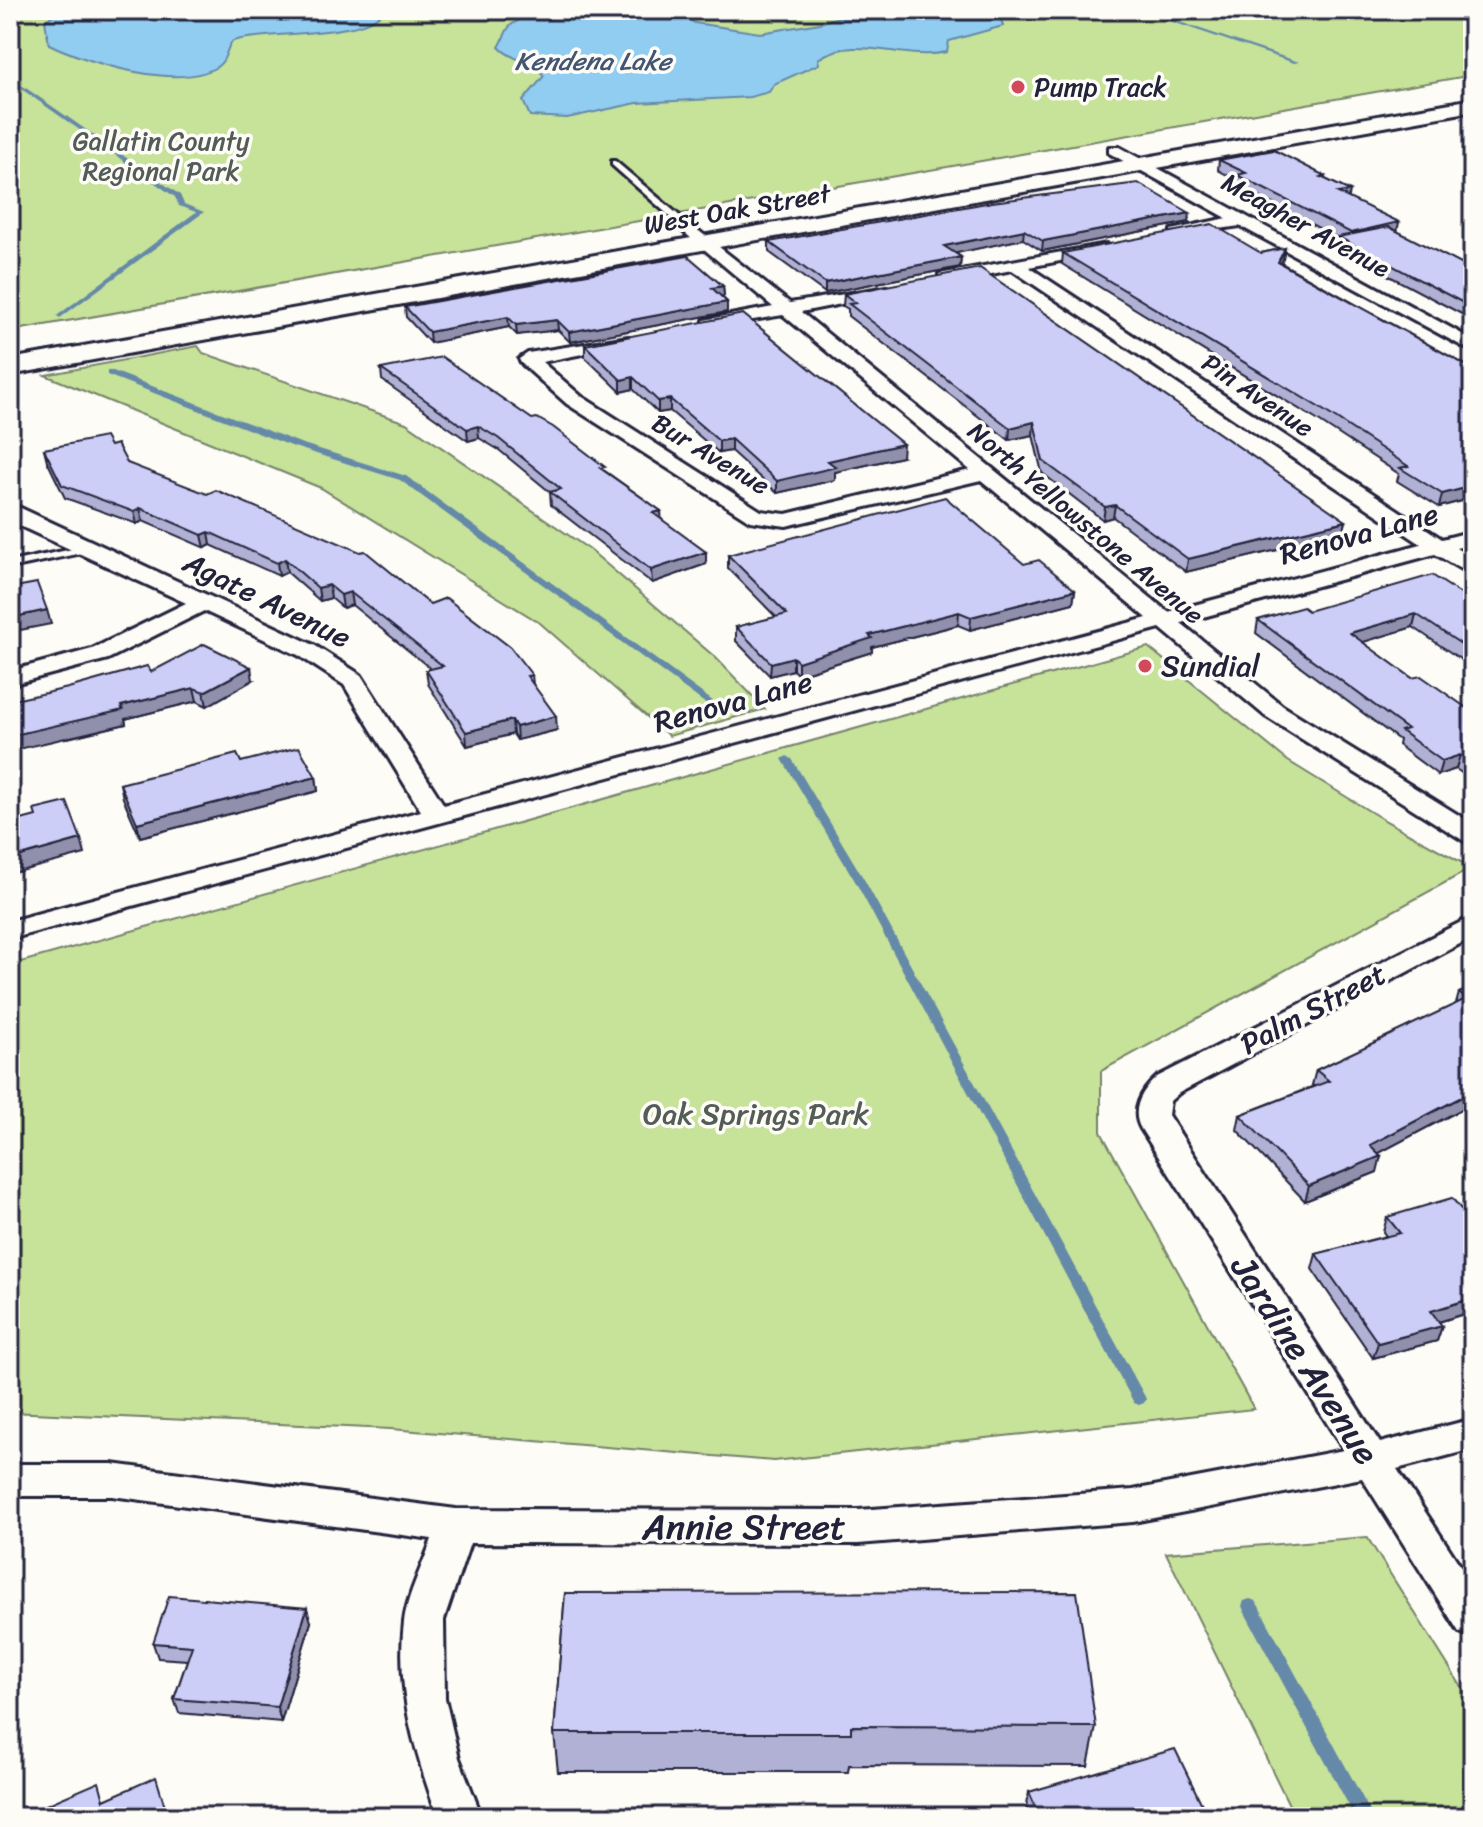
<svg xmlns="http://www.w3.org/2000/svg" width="1483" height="1827" font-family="Sriracha,sans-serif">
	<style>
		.green { fill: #c7e299; stroke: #74826a; stroke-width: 2 }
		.water { fill: #91cdf1; stroke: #6589a8; stroke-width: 2 }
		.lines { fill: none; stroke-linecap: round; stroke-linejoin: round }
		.stream { fill: #6589a8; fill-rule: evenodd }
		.service-casing { stroke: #22223b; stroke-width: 6 }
		.minor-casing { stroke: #22223b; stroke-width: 6 }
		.secondary-casing { stroke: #22223b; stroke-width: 6 }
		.service { fill: #fdfcf7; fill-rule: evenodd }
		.minor { fill: #fdfcf7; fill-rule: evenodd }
		.secondary { fill: #fdfcf7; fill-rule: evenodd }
		.wall { fill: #b0b1d4; stroke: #22223b; stroke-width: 2 }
		.shaded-wall { fill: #9090ad; stroke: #22223b; stroke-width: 2 }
		.building { fill: #cdcef7; stroke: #22223b; stroke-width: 2 }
		.poi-dot { fill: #d1495b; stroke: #fdfcf7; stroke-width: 3 }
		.labels { text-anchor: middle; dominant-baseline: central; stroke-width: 7; stroke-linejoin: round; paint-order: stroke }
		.far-water-label { font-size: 26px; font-style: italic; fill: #435572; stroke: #fdfcf7 }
		.far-poi-label { font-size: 26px; fill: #22223b; stroke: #fdfcf7; text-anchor: start }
		.far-park-label { font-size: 26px; fill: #545c57; stroke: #fdfcf7 }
		.far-street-label { font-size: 26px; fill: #22223b; stroke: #fdfcf7 }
		.street-label { font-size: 30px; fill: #22223b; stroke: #fdfcf7 }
		.poi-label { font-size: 30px; fill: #22223b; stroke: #fdfcf7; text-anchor: start }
		.park-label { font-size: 30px; fill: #545c57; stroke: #fdfcf7 }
		.near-street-label { font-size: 36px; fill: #22223b; stroke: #fdfcf7 }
	</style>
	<rect width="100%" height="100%" fill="#fdfcf7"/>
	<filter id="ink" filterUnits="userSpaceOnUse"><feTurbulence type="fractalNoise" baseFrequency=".0125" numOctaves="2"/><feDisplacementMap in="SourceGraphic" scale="16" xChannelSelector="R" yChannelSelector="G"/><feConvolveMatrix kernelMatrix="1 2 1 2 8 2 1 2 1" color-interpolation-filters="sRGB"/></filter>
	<g filter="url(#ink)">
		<g class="green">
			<path d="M10,10H1473V75L10,331Z"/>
			<path d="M198,346L203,353L406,423L590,550L716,658L765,709L669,736L540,623L321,488L45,375Z"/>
			<path d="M1148,647L1288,761L1384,820L1472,868L1101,1071V1132L1254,1409L774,1461L391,1429L10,1412V965Z"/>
			<path d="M1367,1537L1473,1705V1817H1295L1166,1553Z"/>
		</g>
		<g class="water">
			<path d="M60,10H384C366,39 268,30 233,41C225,48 228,59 218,66C180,92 86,62 49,44L45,21Z"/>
			<path d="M585,10H659L681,15L695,23L760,33L820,23L861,10H946L1001,19L1003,26L949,41L947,52C903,62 856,33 818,59L819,64L774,84L769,92L750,97L637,103L567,118L530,116L523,101L544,76C533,60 511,61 499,47C504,40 505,30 511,25C529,11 563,12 585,10Z"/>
		</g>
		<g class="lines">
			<g class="stream">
				<path d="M1137,10H1144L1299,62L1294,63Z"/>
				<path d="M10,77L180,195L184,204L204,212L60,318L57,316L58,315L196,212L179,206L175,197L10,81Z"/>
				<path d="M107,371H113L300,443L406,476L714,702L712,704H706L400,480L294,447L107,375Z"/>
				<path d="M787,756L792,759L865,881L1144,1395L1146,1399L1144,1403L1139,1405L1134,1403L855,881L782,759Z"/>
				<path d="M1250,1599L1256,1601L1373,1817H1355L1244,1611L1242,1606L1244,1601Z"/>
			</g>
			<g class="service-casing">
				<g id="service">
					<path d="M615,161L688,223V227H682L612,165V161Z"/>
					<path d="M87,546L91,547V551L10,568V562Z"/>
				</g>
			</g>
			<g class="minor-casing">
				<g id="minor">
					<path d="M1109,147H1119L1473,340V352L1240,226L1171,236V230L1227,218L1109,153Z"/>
					<path d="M685,220L790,303L887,287V295L801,312L1168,612L1421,544L1012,270L945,283L939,282V274L1107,244V252L1029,267L1442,539L1473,531V544L1456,548L1473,559V576L1435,554L1181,623L1283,706L1473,824V843L1464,841L1265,716L1160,628L10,939V921L421,811L344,685L298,655L204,611L108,659L10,685V671L92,649L186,603L20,526L10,518V503L314,645L361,675L444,805L1147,618L981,480L786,526L750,521L567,404L521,363L519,359L528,353L628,337V345L542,362L581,396L761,511L786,514L970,470L783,315L704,328V320L773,307L679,228L677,225Z"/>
					<path d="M1473,916V937L1179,1093L1170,1101L1168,1115L1380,1443L1473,1419V1449L1397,1469L1473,1585V1637L1459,1632L1362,1478L1133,1522L858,1544L470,1543L444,1620L445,1698L459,1758L482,1817H438C415,1753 396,1691 404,1622C407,1595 423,1565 432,1539L112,1496H10V1464H112L456,1509L858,1510L1133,1490L1344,1450L1141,1129C1130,1110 1142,1090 1157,1077Z"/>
				</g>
			</g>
			<g class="secondary-casing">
				<path id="secondary" d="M1473,99V111L10,375V359Z"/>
			</g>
			<use href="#service" class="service"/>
			<use href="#minor" class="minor"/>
			<use href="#secondary" class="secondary"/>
		</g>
		<g class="wall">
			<path d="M1219,160L1325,176V179L1350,191L1348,198L1397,232L1473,270V320L1336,248L1338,238L1236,185V180L1218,170Z"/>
			<path d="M1189,222L1042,251L1023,239L955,253L961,257L960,267L825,293L769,252V242Z"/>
			<path d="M1285,248L1283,259L1281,263L1473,369V498L1439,507L1397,481L1399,474L1317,420L1062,264L1063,253H1261Z"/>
			<path d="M723,286L724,296H721L727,302V312L570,342L558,330L517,335L509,327L430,343L406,317L405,307Z"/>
			<path d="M844,294L1346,521L1343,534L1186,572L1113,517L1103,520L1042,473L1033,435L1009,440L848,316V309L843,306Z"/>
			<path d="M585,345L902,457L835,472V480L777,493L731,451L719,453L670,411L658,413L633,389L621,392L585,357Z"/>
			<path d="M381,369L605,471L661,511V520L706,564L652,583L551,505L550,492L499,450L479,438L468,441L382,380Z"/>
			<path d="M110,446L127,463L430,604L532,675L533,684L557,730L517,740L513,734L467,746L428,684L426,670L431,669L352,605L343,608L331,598L320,601L287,572L279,576L211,545L205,548L143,521L137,524L65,498L47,461L44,449Z"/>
			<path d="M728,555L1024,564L1075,590L1073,603L970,630L958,625L872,647V652L798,675L793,670L770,676L736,641V627L776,617L728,568Z"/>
			<path d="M1473,602V661L1466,663L1413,627L1362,642L1412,678L1468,709L1473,708V781L1456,769L1438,775L1398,745L1399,740L1256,633L1258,620L1308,611Z"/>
			<path d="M151,672L253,680L207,706L197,701L125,719L126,724L68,738Z"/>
			<path d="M241,762L316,777L318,791L140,837L123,798L120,784Z"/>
			<path d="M1473,987V1115L1464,1108L1378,1153L1377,1172L1305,1201L1237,1130L1240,1115L1314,1086L1312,1085L1316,1070L1456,1004L1459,993Z"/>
			<path d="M1473,1212V1311L1439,1322L1442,1326L1437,1341L1373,1358L1312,1269L1316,1254L1386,1236L1383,1232L1387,1217L1465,1214Z"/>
			<path d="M565,1593L1096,1727L1088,1766L849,1765L848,1772H558L554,1733Z"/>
			<path d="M311,1622L281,1722L179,1713L174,1699L187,1660L158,1658L153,1643Z"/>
			<path d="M1029,1792L1208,1817H1025Z"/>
		</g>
		<g class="shaded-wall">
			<path d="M1350,191L1348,201L1338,193Z"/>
			<path d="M1190,213L1189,222L1042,251L1043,241Z"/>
			<path d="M1399,222L1397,233L1348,243L1351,233Z"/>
			<path d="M1024,230L1023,239L943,256L944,246Z"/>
			<path d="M1285,248L1283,259L1276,273L1278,262Z"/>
			<path d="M961,257L960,267L825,293V283Z"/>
			<path d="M723,286L724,296L712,298V288Z"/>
			<path d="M727,302V312L570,342L569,332Z"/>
			<path d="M508,317L509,327L430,343L429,332Z"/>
			<path d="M557,320L558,330L517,335L516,325Z"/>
			<path d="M633,377V389L621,392V380Z"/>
			<path d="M670,399V411L658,413V401Z"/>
			<path d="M1034,422L1033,435L1009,440L1010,428Z"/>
			<path d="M478,426L479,438L468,441L467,429Z"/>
			<path d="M731,439V451L719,453V441Z"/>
			<path d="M903,444L902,457L835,472V480L777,493V481L828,461Z"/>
			<path d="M1473,486V498L1439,507L1442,494Z"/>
			<path d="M1115,505L1113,517L1103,520L1105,507Z"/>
			<path d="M140,508L143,521L137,524L134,512Z"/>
			<path d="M661,511L662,524L653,513Z"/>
			<path d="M1346,521L1343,534L1186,572L1188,559Z"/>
			<path d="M209,532L211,545L205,548L202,535Z"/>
			<path d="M706,552V564L652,583L651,570Z"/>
			<path d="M285,559L287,572L279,576L277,563Z"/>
			<path d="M329,585L331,598L320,601L318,588Z"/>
			<path d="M1075,590L1073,603L970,630L971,617Z"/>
			<path d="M350,592L352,605L343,608L341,595Z"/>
			<path d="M47,610L51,624L10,632V618Z"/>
			<path d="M959,612L958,625L872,647V652L798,675V662L869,635Z"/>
			<path d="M1416,614L1413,627L1347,647L1350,633Z"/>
			<path d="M1473,649V661L1466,663L1470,650Z"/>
			<path d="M793,657V670L770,676L771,663Z"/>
			<path d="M251,667L253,680L207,706L204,692Z"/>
			<path d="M194,688L197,701L125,719L126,724L10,751V736L121,706Z"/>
			<path d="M556,716L557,730L517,740L516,727Z"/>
			<path d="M512,720L513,734L467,746L466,732Z"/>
			<path d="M1460,755L1456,769L1438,775L1442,761Z"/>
			<path d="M316,777L318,791L140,837L137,823Z"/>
			<path d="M81,839L85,854L10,874V859Z"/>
			<path d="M1469,1093L1464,1108L1366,1160L1370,1145Z"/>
			<path d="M1381,1156L1377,1172L1305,1201L1309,1186Z"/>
			<path d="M1473,1298V1311L1426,1326L1431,1311Z"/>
			<path d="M1442,1326L1437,1341L1373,1358L1378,1343Z"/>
			<path d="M307,1608L311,1622L281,1722L277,1707Z"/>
		</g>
		<g class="building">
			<path d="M1274,150L1325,176L1321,177L1350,191L1338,193L1399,222L1351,233L1237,175L1246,173L1219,160Z"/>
			<path d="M1138,183L1190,213L1043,241L1024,230L944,246L961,257L825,283L769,242L992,202Z"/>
			<path d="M1212,224L1261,253L1285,248L1278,262L1473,369V486L1442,494L1400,468L1408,466L1320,408L1063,253Z"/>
			<path d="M1389,227L1473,270V308L1338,237Z"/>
			<path d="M688,256L723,286L712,288L727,302L569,332L557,320L516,325L508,317L429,332L405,307Z"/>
			<path d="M980,268L1346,521L1188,559L1115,505L1105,507L1043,461L1034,422L1010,428L849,304L856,303L844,294Z"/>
			<path d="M743,314L903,444L828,461L836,467L777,481L731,439L719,441L670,399L658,401L633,377L621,380L585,345Z"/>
			<path d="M442,357L532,419L537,418L553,427L605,467L600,468L661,511L653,513L706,552L651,570L550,492L561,489L498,438L478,426L467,429L381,369Z"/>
			<path d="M105,437L110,446L117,444L127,463L207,494L216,490L360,552L365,551L430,604L446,598L510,647L532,675L527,676L556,716L516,727L512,720L466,732L426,670L443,666L350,592L341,595L329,585L318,588L285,559L277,563L209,532L202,535L140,508L134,512L62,485L44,449Z"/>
			<path d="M945,497L1024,564L1039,560L1075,590L971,617L959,612L869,635L872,638L798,662L793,657L771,663L736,627L787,614L728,555Z"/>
			<path d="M1432,575L1473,602V649L1470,650L1416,614L1350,633L1412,678L1421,676L1468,709L1473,708V764L1460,755L1442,761L1401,731L1407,729L1258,620L1303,607L1308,611Z"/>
			<path d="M37,583L47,610L10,618V588Z"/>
			<path d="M204,644L251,667L204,692L194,688L121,706L123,710L10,736V701L68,688L147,666L151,672Z"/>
			<path d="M299,747L316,777L137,823L120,784L237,754L241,762Z"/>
			<path d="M67,802L81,839L10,859V823L36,816L34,810Z"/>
			<path d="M1473,987V1096L1469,1093L1370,1145L1381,1156L1309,1186L1240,1115L1329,1081L1316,1070L1466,999L1459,993Z"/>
			<path d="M1452,1198L1465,1214L1473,1212V1298L1431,1311L1442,1326L1378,1343L1316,1254L1400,1233L1387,1217Z"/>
			<path d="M1077,1592L1096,1727L851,1726V1733H554L565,1593Z"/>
			<path d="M169,1596L307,1608L277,1707L174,1699L192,1646L153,1643Z"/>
			<path d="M1175,1749L1208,1817H1040L1029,1792Z"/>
			<path d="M156,1777L168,1817H36L34,1810L99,1782L104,1800Z"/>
		</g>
	</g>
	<g class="poi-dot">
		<circle cx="1018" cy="87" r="8"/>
		<circle cx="1145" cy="666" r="8"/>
	</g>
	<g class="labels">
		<g class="far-water-label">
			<text x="593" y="61">Kendena Lake</text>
		</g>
		<g class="far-poi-label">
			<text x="1034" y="87">Pump Track</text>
		</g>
		<g class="far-park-label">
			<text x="161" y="141">Gallatin County<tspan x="161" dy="30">Regional Park</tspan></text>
		</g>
		<g class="far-street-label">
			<text transform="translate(737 209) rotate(-10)">West Oak Street</text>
			<text transform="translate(1306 225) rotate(29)">Meagher Avenue</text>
			<text transform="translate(1258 395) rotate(34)">Pin Avenue</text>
			<text transform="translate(711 454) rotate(31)">Bur Avenue</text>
			<text transform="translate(1086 523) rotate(40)">North Yellowstone Avenue</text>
		</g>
		<g class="street-label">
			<text transform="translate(1359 534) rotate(-15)">Renova Lane</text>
			<text transform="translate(267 600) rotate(26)">Agate Avenue</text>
			<text transform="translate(733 702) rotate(-15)">Renova Lane</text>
			<text transform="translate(1313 1009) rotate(-28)">Palm Street</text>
		</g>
		<g class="poi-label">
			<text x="1161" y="666">Sundial</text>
		</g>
		<g class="park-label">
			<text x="756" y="1114">Oak Springs Park</text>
		</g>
		<g class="near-street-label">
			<text transform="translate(1305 1360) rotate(57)">Jardine Avenue</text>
			<text x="744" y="1527">Annie Street</text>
		</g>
	</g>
	<rect width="1483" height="1827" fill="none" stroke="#fdfcf7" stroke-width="40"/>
	<rect x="20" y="20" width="1443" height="1787" fill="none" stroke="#22223b" stroke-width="3" filter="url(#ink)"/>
</svg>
